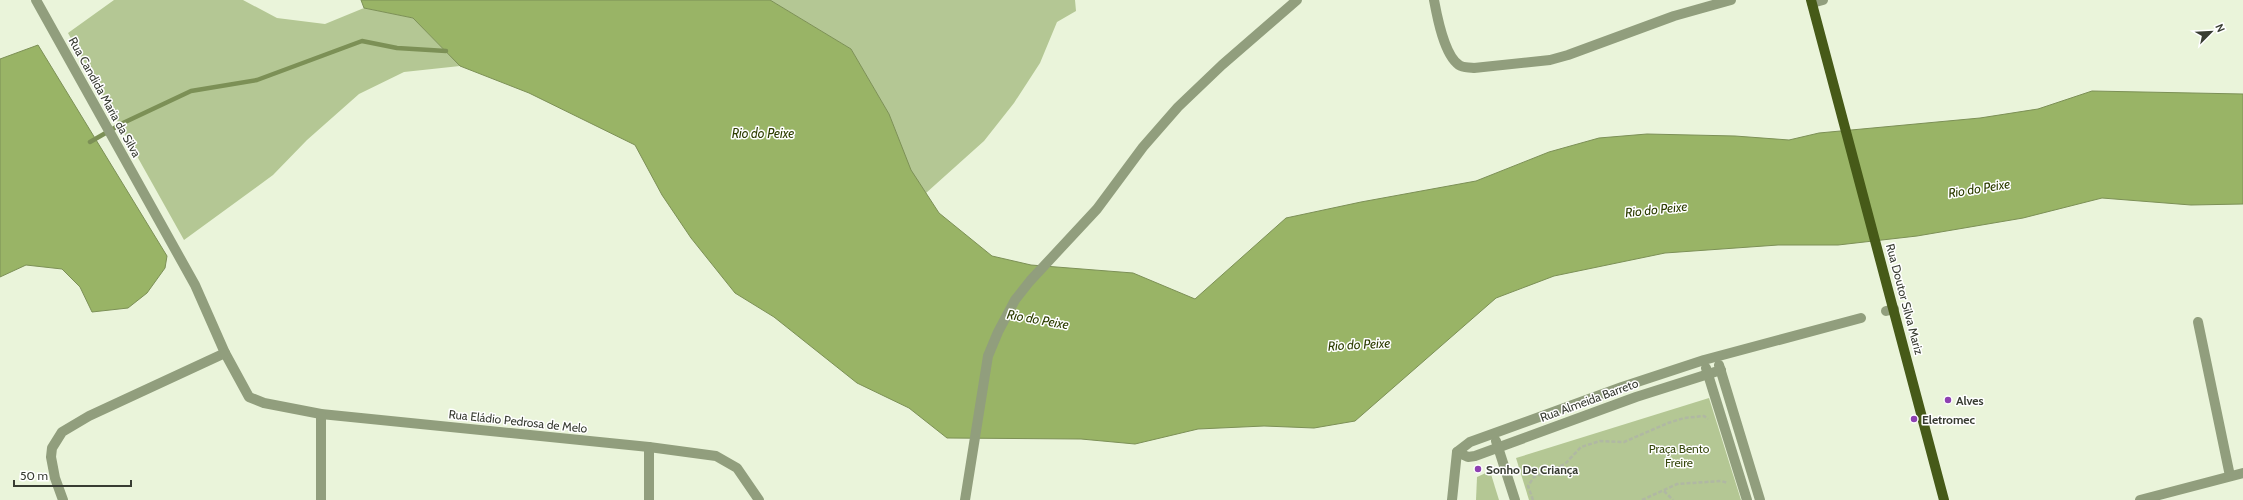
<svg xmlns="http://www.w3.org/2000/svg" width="2243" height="500" font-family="Cabin,sans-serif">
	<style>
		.green { fill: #b4c794 }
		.water { fill: #99b466; stroke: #7c9056 }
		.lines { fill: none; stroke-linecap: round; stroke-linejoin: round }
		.stream { stroke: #7c9056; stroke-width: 4.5 }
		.path { stroke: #b0b8a3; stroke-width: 2.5; stroke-dasharray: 4 2; stroke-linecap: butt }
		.minor { stroke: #919e7d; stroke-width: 10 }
		.major { stroke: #465a18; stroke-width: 10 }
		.poi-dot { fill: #8e41b2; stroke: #fff; stroke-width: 1.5 }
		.labels { text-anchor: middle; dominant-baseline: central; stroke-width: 3; stroke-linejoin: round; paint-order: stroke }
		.street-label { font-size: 12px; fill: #383c32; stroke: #fff }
		.poi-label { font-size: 12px; font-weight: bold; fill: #383c32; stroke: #fff; text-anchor: start }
		.park-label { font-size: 12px; fill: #37480e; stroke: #fff }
		.water-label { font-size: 13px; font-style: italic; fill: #2d3d00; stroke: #fff }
	</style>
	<rect width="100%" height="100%" fill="#eaf4da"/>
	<g class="green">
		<path d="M114,0H243L277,18L325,24L364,8L413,18L460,66L404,72L359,94L307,140L273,175L184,240L68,33Z"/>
		<path d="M770,0H1075L1076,11L1057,22L1040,63L1014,103L984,141L926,193L910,170L889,114L851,49Z"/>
		<path d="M1709,398L1741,500H1529L1516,458Z"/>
		<path d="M1490,471L1499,500H1476L1477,477Z"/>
	</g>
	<g class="water">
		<path d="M361,0H770L851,49L889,114L911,170L939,213L992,256L1031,265L1133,273L1195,299L1286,218L1361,202L1476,181L1549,152L1599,138L1647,134L1735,136L1789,140L1819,133L1980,118L2038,109L2092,91L2243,94V204L2191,205L2102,198L2023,218L1917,236L1838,245H1778L1665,253L1554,276L1496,298L1355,421L1314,428L1264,426L1198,429L1135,444L1081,439L947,438L909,408L857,383L774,317L735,293L691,238L662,195L635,145L529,93L460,66L413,18L364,8Z"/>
		<path d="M38,45L167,256L165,268L147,293L128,308L92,312L80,287L62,269L26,265L0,277V59Z"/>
	</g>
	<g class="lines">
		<path class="stream" d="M90,142L123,123L191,91L257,80L362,41L397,48L446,51"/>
		<g class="path">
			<path d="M1664,491L1673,500"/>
			<path d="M1533,500L1528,486L1534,477L1565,464L1581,447L1600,441L1624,442L1668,423L1684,418L1704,416L1708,419"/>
			<path d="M1642,500L1677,484L1721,481L1728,483"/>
		</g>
		<g class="minor">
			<path d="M36,0L195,285L225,353L249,397L264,403L321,414L649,447L716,456L737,468L759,500"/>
			<path d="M1434,0C1437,16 1444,55 1459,65C1463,68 1468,67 1474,68L1550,60L1568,55L1674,16L1731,0"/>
			<path d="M1812,3L1823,0"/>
			<path d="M1886,311L1894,309"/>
			<path d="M2198,322L2230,476"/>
			<path d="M1719,365L1760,500"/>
			<path d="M1706,368L1747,500"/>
			<path d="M1496,441L1515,500"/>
			<path d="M649,447V500"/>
			<path d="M1457,452L1468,457L1475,456L1636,397L1721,370"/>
			<path d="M63,500L55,478L51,457L52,448L62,432L89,416L225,353"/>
			<path d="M321,500V414"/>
			<path d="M965,500L988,356L998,332L1015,300L1030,281L1097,209L1143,147L1178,107L1222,65L1297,0"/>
			<path d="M1452,500L1457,452L1470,442L1622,387L1704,360L1861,318"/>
			<path d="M2140,500L2243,473"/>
		</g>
		<path class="major" d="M1811,0L1944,500"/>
	</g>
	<g class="poi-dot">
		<circle cx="1948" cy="400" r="4"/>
		<circle cx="1914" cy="419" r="4"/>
		<circle cx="1478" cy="469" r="4"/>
	</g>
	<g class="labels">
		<g class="street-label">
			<text transform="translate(105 97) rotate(61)">Rua Candida Maria da Silva</text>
			<text transform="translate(1905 299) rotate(75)">Rua Doutor Silva Mariz</text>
			<text transform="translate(1589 400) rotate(-20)">Rua Almeida Barreto</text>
			<text transform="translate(518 421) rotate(6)">Rua Eládio Pedrosa de Melo</text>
		</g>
		<g class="poi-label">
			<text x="1956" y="400">Alves</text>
			<text x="1922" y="419">Eletromec</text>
			<text x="1486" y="469">Sonho De Criança</text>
		</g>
		<g class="park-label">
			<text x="1679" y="448">Praça Bento<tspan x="1679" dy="14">Freire</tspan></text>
		</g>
		<g class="water-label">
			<text x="763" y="133">Rio do Peixe</text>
			<text transform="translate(1979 188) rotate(-9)">Rio do Peixe</text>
			<text transform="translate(1656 209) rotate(-6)">Rio do Peixe</text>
			<text transform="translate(1038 319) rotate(10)">Rio do Peixe</text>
			<text transform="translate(1359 344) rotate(-3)">Rio do Peixe</text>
		</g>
	</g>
	<g transform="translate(2211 32) rotate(66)" stroke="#ffffff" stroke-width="3" paint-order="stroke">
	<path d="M0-3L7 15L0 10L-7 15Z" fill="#383c32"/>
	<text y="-6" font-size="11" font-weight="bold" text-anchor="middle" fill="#383c32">N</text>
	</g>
	<path d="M14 480v6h117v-6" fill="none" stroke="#383c32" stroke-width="2"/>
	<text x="20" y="480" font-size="12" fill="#383c32" stroke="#ffffff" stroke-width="3" paint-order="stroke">50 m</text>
</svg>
